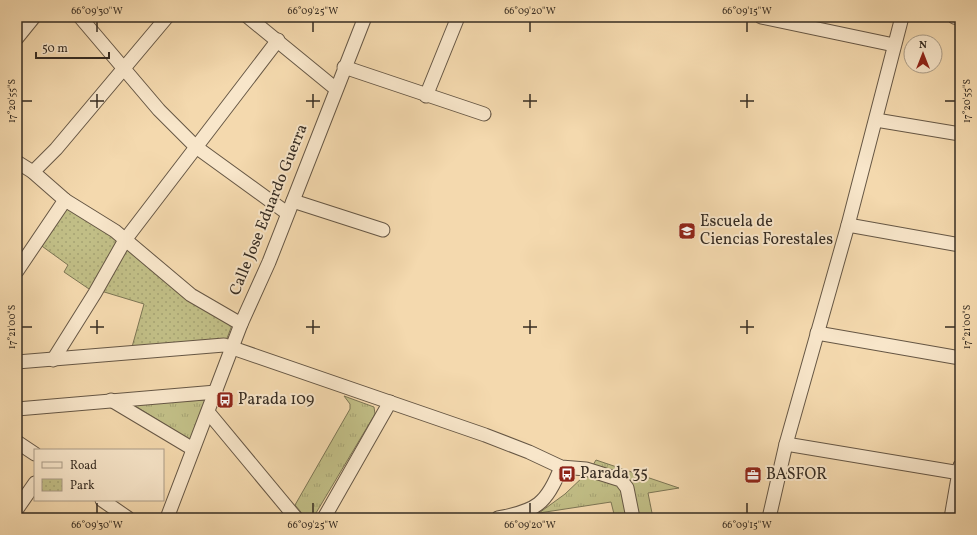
<svg xmlns="http://www.w3.org/2000/svg" width="977" height="535" font-family="Vollkorn,serif">
	<style>
		.grass { fill: url(#grass-tufts); stroke: #7c7554 }
		.park { fill: url(#park-dots); stroke: #7c7554 }
		.lines { fill: none; stroke-linecap: round; stroke-linejoin: round }
		.minor-casing { stroke: #665745; stroke-width: 15 }
		.minor { stroke: #f8e6ca; stroke-width: 13 }
		.ticks { fill: none; stroke: #362c22; stroke-width: 1.5 }
		.labels { text-anchor: middle; dominant-baseline: central; stroke-width: 4; stroke-linejoin: round; paint-order: stroke }
		.street-label { font-size: 16px; fill: #362c22; stroke: #f8e6ca }
		.poi-label { font-size: 16px; fill: #362c22; stroke: #f8e6ca; text-anchor: start }
		.neatline { fill: none; stroke: #362c22; stroke-width: 1.5 }
		.ticks-label { font-size: 10px; text-anchor: middle; fill: #362c22 }
	</style>
	<defs>
		<pattern id="grass-tufts" width="24" height="20" patternUnits="userSpaceOnUse"><rect width="24" height="20" fill="#c1be86"/><path d="M3 7l-1-3M5 7V3M7 7l1-3M15 17l-1-3M17 17v-4M19 17l1-3" fill="none" stroke="#a6a373"/></pattern>
		<pattern id="park-dots" width="8" height="8" patternUnits="userSpaceOnUse"><rect width="8" height="8" fill="#c1be86"/><path d="M2 2h.1M6 6h.1" fill="none" stroke="#a6a373" stroke-width="1.8" stroke-linecap="round"/></pattern>
	</defs>
	<rect width="100%" height="100%" fill="#f4d9ae"/>
	<filter id="stains"><feTurbulence type="fractalNoise" baseFrequency=".005" numOctaves="4"/><feColorMatrix values="0 0 0 0 .2 0 0 0 0 .09 0 0 0 0 .02 0 0 0 .5 -.17"/></filter>
	<radialGradient id="worn" r=".72"><stop offset=".6" stop-color="#630" stop-opacity="0"/><stop offset="1" stop-color="#630" stop-opacity=".3"/></radialGradient>
	<g class="grass">
		<path d="M344,396L374,407L375,414L313,518H306L295,505L350,409V404Z"/>
		<path d="M206,400L190,440L132,404Z"/>
		<path d="M596,460L679,488L648,493L653,518H638L631,481L625,476L593,465Z"/>
		<path d="M585,475L619,485L623,493L628,518H615L611,502L539,513L565,494Z"/>
	</g>
	<g class="park">
		<path d="M65,204L120,242L92,291L64,272L68,265L39,244Z"/>
		<path d="M125,248L183,294L232,325L226,341L132,347L144,304L101,291Z"/>
	</g>
	<g class="lines">
		<g class="minor-casing">
			<g id="minor">
				<path d="M80,17L159,110L196,147L287,213"/>
				<path d="M248,17L336,89"/>
				<path d="M761,17L894,45"/>
				<path d="M954,17L960,18"/>
				<path d="M17,38L34,17"/>
				<path d="M344,67L484,114"/>
				<path d="M426,96L458,17"/>
				<path d="M876,120L960,134"/>
				<path d="M17,162L33,172L65,200L115,231L191,295L241,324"/>
				<path d="M33,172L56,149L167,17"/>
				<path d="M293,201L383,230"/>
				<path d="M848,225L960,245"/>
				<path d="M17,271L65,200"/>
				<path d="M817,333L960,358"/>
				<path d="M53,360L95,293L125,240L278,40"/>
				<path d="M17,362L224,345L485,435L529,452L561,467L586,469L621,480L627,488L633,518"/>
				<path d="M111,400L193,449"/>
				<path d="M17,409L216,392"/>
				<path d="M208,412L296,518"/>
				<path d="M17,442L35,454"/>
				<path d="M786,444L960,473"/>
				<path d="M102,500L128,518"/>
				<path d="M17,509L35,483"/>
				<path d="M167,518L241,324L269,262L365,17"/>
				<path d="M324,518L390,402"/>
				<path d="M498,518C536,511 547,504 561,467"/>
				<path d="M769,518L786,444L848,225L902,17"/>
				<path d="M951,518L960,466"/>
			</g>
		</g>
		<use href="#minor" class="minor"/>
	</g>
	<path class="ticks" d="M97,22V32M313,22V32M530,22V32M747,22V32M97,94V108M313,94V108M530,94V108M747,94V108M22,101H32M90,101H104M306,101H320M523,101H537M740,101H754M945,101H955M97,320V334M313,320V334M530,320V334M747,320V334M22,327H32M90,327H104M306,327H320M523,327H537M740,327H754M945,327H955M97,503V513M313,503V513M530,503V513M747,503V513"/>
	<defs>
		<g id="university-square" transform="scale(0.9)"><rect x="-9" y="-9" width="18" height="18" rx="4" fill="#8f2418" stroke="#f8e6ca"/><path d="M0-5L7-2L0 1L-7-2ZM-4 1L0 2.5L4 1V4Q0 6-4 4Z" fill="#fff"/></g>
		<g id="bus-square" transform="scale(0.9)"><rect x="-9" y="-9" width="18" height="18" rx="4" fill="#8f2418" stroke="#f8e6ca"/><path d="M-5-6H5V4H4V6H2V4H-2V6H-4V4H-5ZM-3.5-4V0h7V-4ZM-3.5 1.2v1.5H-2V1.2ZM2 1.2v1.5H3.5V1.2Z" fill="#fff"/></g>
		<g id="office-square" transform="scale(0.9)"><rect x="-9" y="-9" width="18" height="18" rx="4" fill="#8f2418" stroke="#f8e6ca"/><path d="M-6-3h4V-5.5h4V-3h4V5H-6ZM-1-4.5V-3h2v-1.5ZM-6 0V1H6V0Z" fill="#fff"/></g>
	</defs>
	<g fill-rule="evenodd">
		<use href="#university-square" x="687" y="231"/>
		<use href="#bus-square" x="225" y="400"/>
		<use href="#bus-square" x="567" y="474"/>
		<use href="#office-square" x="753" y="475"/>
	</g>
	<g class="labels">
		<g class="street-label">
			<text transform="translate(269 210) rotate(-68)">Calle Jose Eduardo Guerra</text>
		</g>
		<g class="poi-label">
			<text x="700" y="222">Escuela de<tspan x="700" dy="18">Ciencias Forestales</tspan></text>
			<text x="238" y="400">Parada 109</text>
			<text x="580" y="474">Parada 35</text>
			<text x="766" y="475">BASFOR</text>
		</g>
	</g>
	<rect width="977" height="535" fill="none" stroke="#f4d9ae" stroke-width="44"/>
	<rect x="34" y="449" width="130" height="52" fill="#f8e6ca" stroke="#aa9c87"/>
	<rect x="42" y="462" width="20" height="6" fill="#f8e6ca" stroke="#aa9c87"/>
	<text x="70" y="469" font-size="12" fill="#362c22">Road</text>
	<rect x="42" y="479" width="20" height="12" fill="url(#park-dots)" stroke="#aa9c87"/>
	<text x="70" y="489" font-size="12" fill="#362c22">Park</text>
	<g transform="translate(923 54)"><circle r="19" fill="#f8e6ca" stroke="#aa9c87"/>
	<path d="M0-3L7 15L0 10L-7 15Z" fill="#8f2418"/>
	<text y="-6" font-size="11" font-weight="bold" text-anchor="middle" fill="#362c22">N</text>
	</g>
	<path d="M36 52v6h73v-6" fill="none" stroke="#362c22" stroke-width="2"/>
	<text x="42" y="52" font-size="12" fill="#362c22" stroke="#f8e6ca" stroke-width="3" paint-order="stroke">50 m</text>
	<rect x="22" y="22" width="933" height="491" class="neatline"/>
	<g class="ticks-label">
		<text x="97" y="14">66°09'30"W</text>
		<text x="313" y="14">66°09'25"W</text>
		<text x="530" y="14">66°09'20"W</text>
		<text x="747" y="14">66°09'15"W</text>
		<text transform="translate(11 101) rotate(-90)" y="4">17°20'55"S</text>
		<text transform="translate(966 101) rotate(-90)" y="4">17°20'55"S</text>
		<text transform="translate(11 327) rotate(-90)" y="4">17°21'00"S</text>
		<text transform="translate(966 327) rotate(-90)" y="4">17°21'00"S</text>
		<text x="97" y="528">66°09'30"W</text>
		<text x="313" y="528">66°09'25"W</text>
		<text x="530" y="528">66°09'20"W</text>
		<text x="747" y="528">66°09'15"W</text>
	</g>
	<rect width="100%" height="100%" filter="url(#stains)"/>
	<rect width="100%" height="100%" fill="url(#worn)"/>
</svg>
